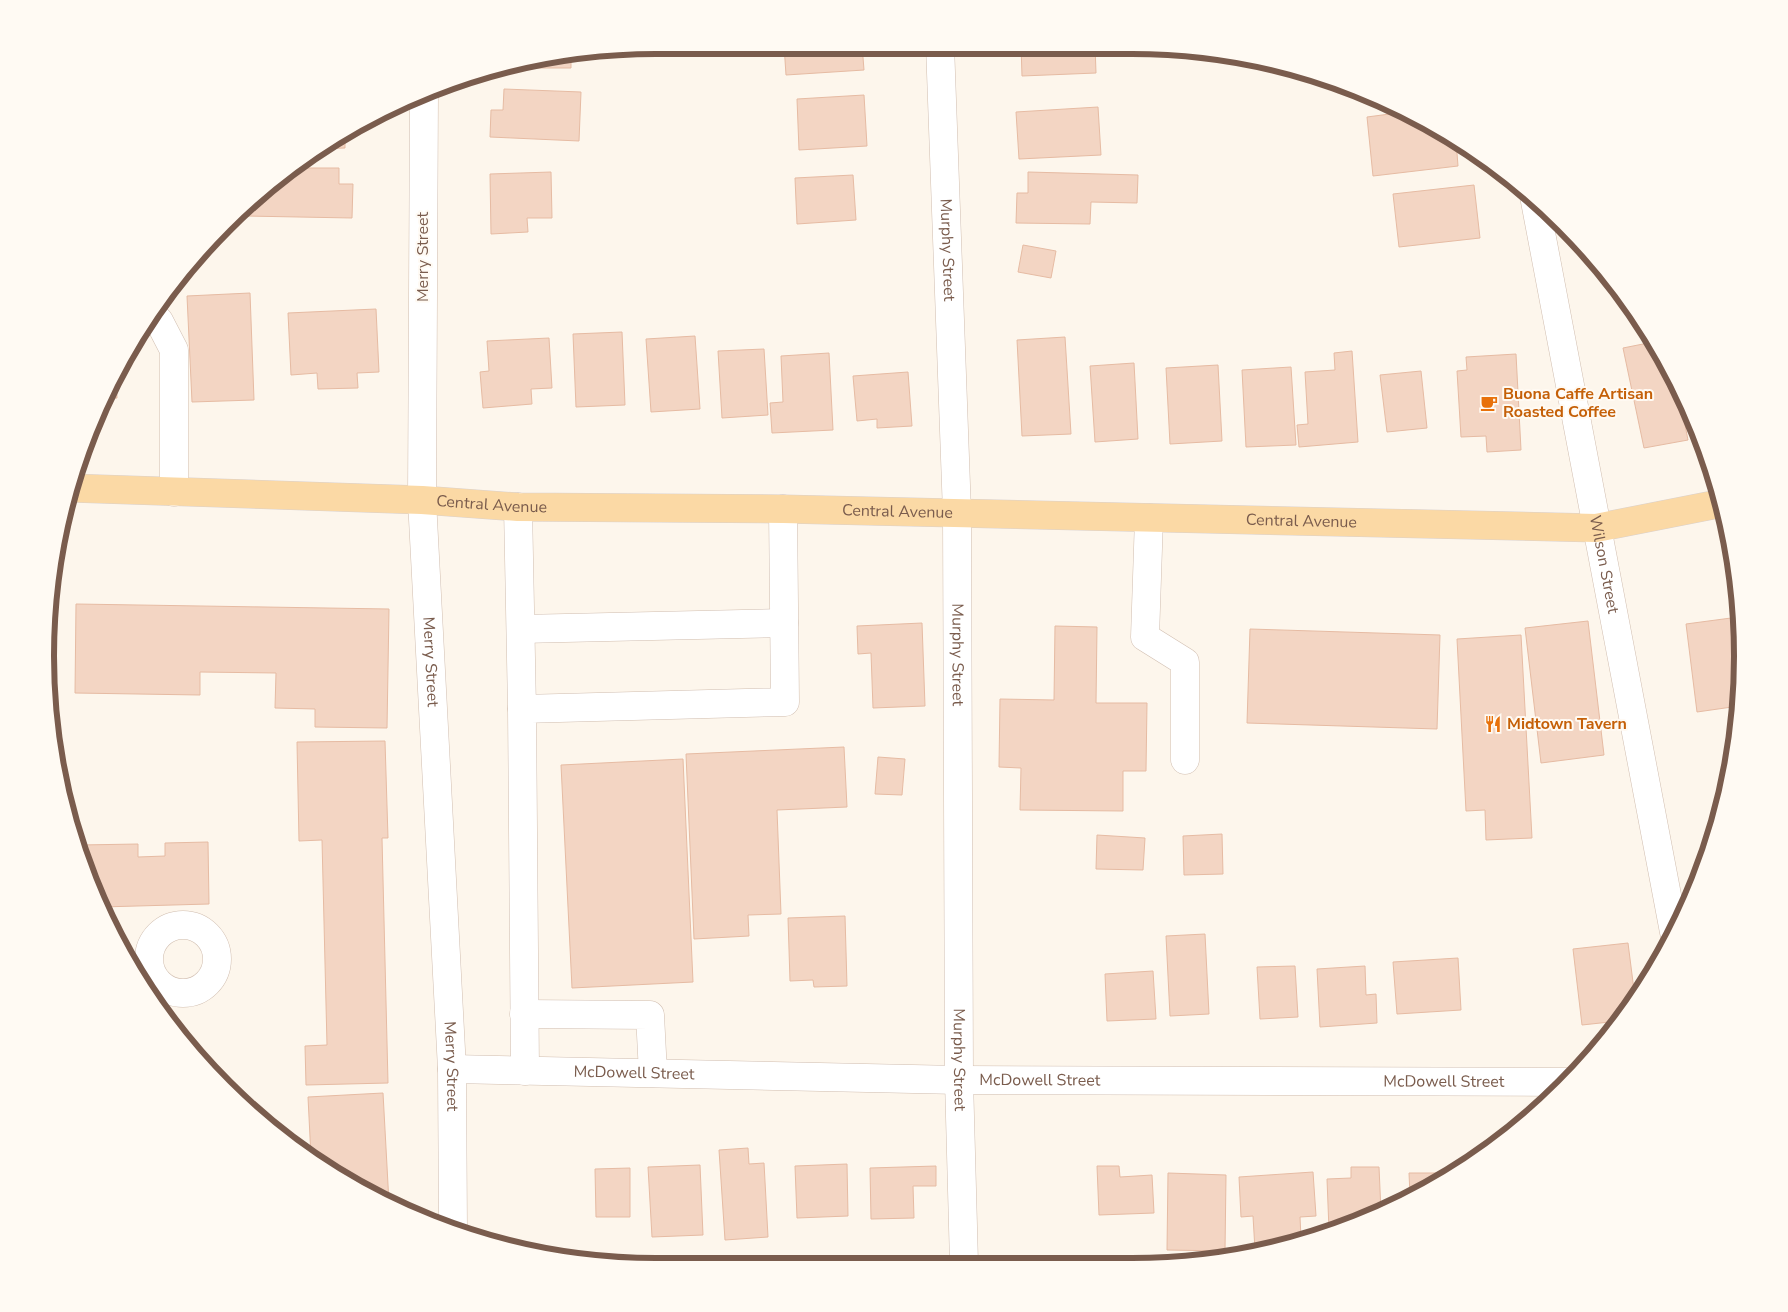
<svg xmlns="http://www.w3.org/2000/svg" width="1788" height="1312" font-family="'Nunito Sans',sans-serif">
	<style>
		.building { fill: #f3d5c3; stroke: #e6bba3 }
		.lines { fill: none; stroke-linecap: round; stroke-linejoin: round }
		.minor-casing { stroke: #d1beb0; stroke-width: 29 }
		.major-casing { stroke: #dad1cd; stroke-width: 29 }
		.minor { stroke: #fff; stroke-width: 28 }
		.major { stroke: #fbd9a5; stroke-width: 28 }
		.labels { text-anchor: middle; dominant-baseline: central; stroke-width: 4; stroke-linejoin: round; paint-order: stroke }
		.street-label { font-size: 16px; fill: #7a5c4d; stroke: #fffaf3 }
		.food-label { font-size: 16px; font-weight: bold; fill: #c56008; stroke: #fffaf3; text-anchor: start }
		.rim { fill: none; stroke: #7a5c4d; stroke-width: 6 }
	</style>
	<rect width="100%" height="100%" fill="#fdf6ec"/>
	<g class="building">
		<path d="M784,45H862L864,70L786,75Z"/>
		<path d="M1021,45H1095L1096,73L1022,76Z"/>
		<path d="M571,56V68H503V65Z"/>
		<path d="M504,89L581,92L579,141L490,137L491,110H503Z"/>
		<path d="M864,95L867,146L799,150L797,99Z"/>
		<path d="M1373,95L1384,101L1374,103Z"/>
		<path d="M1098,107L1101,155L1019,159L1016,112Z"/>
		<path d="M1405,112L1456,140L1458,166L1373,176L1367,117Z"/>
		<path d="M345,133V148L316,149L317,148Z"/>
		<path d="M294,168H339V184H353L352,218L245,216V211Z"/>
		<path d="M551,172L552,218H527L528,232L491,234L490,174Z"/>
		<path d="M1028,172L1138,175L1137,203L1091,202L1090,224L1016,223L1017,193H1028Z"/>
		<path d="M853,175L856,220L797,224L795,178Z"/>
		<path d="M1474,185L1480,238L1399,247L1393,194Z"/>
		<path d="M1023,245L1056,251L1051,278L1018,272Z"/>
		<path d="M1616,283L1617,284L1627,301L1620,302Z"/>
		<path d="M250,293L254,400L192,402L187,296Z"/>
		<path d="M376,309L379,372L357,373L358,388L318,389L317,373L291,375L288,313Z"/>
		<path d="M622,332L625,405L576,407L573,334Z"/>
		<path d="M695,336L700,409L651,412L646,339Z"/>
		<path d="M1065,337L1071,434L1022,436L1017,340Z"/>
		<path d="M549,338L552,388L531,389L532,404L483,408L480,372L489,371L487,341Z"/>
		<path d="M1653,342L1657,348L1660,364L1666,363L1676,379L1688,440L1644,448L1623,348Z"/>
		<path d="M764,349L768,415L722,418L718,351Z"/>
		<path d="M1352,351L1358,442L1299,447L1297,425L1308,424L1305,372L1335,370L1334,353Z"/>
		<path d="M829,353L833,430L772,433L770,403L783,402L781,356Z"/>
		<path d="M1516,354L1521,450L1487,452L1486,436L1461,437L1457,371L1467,370L1466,357Z"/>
		<path d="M1134,363L1138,439L1095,442L1090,366Z"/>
		<path d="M1218,365L1222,441L1170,444L1166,368Z"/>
		<path d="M1291,367L1296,445L1246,447L1242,370Z"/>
		<path d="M1421,371L1427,428L1387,432L1380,375Z"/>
		<path d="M908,372L912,426L877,428V419L857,421L853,376Z"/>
		<path d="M116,374L117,398L103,399L108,386Z"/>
		<path d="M76,604L389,609L387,728L315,727V709L275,708L276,673L200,672V695L75,693Z"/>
		<path d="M1731,618L1740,679L1739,706L1697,712L1686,624Z"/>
		<path d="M1588,621L1604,755L1541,763L1525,628Z"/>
		<path d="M922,623L925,706L873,708L871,653L858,654L857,626Z"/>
		<path d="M1055,626L1097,627L1096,703H1147L1146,771H1123V811L1020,810L1021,768L999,767L1000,699L1054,700Z"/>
		<path d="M1250,629L1440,635L1437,729L1247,723Z"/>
		<path d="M1521,635L1532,838L1486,840L1485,810L1466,811L1457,639Z"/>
		<path d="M385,741L388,838H382L388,1083L306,1085L305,1046L327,1045L322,840L299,841L297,742Z"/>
		<path d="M844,747L847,807L777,810L781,914L748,915L749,936L694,939L686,754Z"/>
		<path d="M878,757L905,759L902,795L875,794Z"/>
		<path d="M683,759L693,982L572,988L561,765Z"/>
		<path d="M1222,834L1223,874L1184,875L1183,836Z"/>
		<path d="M1097,835L1145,838L1143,870L1096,869Z"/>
		<path d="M208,842L209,904L101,907L91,890L80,845L138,844V857L165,856V843Z"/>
		<path d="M845,916L847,986L814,987L813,980L790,981L788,918Z"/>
		<path d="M1205,934L1209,1014L1170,1016L1166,936Z"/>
		<path d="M1628,943L1635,998L1619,1021L1582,1025L1573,949Z"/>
		<path d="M1458,958L1461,1010L1397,1014L1393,962Z"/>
		<path d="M1295,966L1298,1017L1260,1019L1257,967Z"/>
		<path d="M1365,966L1366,995L1376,994L1377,1023L1320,1027L1317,969Z"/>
		<path d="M1153,971L1156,1019L1107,1021L1105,974Z"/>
		<path d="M383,1093L389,1203L351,1185L311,1157L308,1097Z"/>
		<path d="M748,1148L749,1164L764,1163L768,1237L725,1240L719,1150Z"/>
		<path d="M847,1164L848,1216L797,1218L795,1166Z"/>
		<path d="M700,1165L703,1235L652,1237L648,1167Z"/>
		<path d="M936,1166V1186H913L914,1218L871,1219L870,1168Z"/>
		<path d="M1097,1166H1119L1120,1177L1152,1175L1154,1213L1099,1215Z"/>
		<path d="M1351,1167H1379L1381,1212L1366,1220L1329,1230L1327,1179L1351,1178Z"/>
		<path d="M630,1168V1217H596L595,1169Z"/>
		<path d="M1313,1172L1316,1216L1300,1217L1301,1238L1255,1250L1253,1216L1241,1217L1239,1177Z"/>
		<path d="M1168,1173L1226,1175L1225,1251L1167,1250Z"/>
		<path d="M1409,1173H1449L1410,1195Z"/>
	</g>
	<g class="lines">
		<g class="minor-casing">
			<g id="minor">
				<path id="s1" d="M940,45L957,513L959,1080L964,1263"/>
				<path id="s2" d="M424,91L422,500L452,1069L453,1232"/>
				<path id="s3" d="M1534,196L1674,932"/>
				<path d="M154,316L159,321L174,350V492"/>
				<path d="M518,507L522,709"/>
				<path d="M1149,518L1145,637L1185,662V760"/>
				<path d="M521,629L784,623"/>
				<circle cx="183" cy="959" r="34"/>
				<path d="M524,1014L650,1015L653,1073"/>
				<path id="s4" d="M452,1069L959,1080L1567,1082"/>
				<path d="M525,1071L522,709L785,702L783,509"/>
			</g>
		</g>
		<g class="major-casing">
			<g id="major">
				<path id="s5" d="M70,488L422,500L518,507L783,509L1596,528L1723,503"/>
			</g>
		</g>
		<use href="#minor" class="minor"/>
		<use href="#major" class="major"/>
	</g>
	<defs>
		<g id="cafe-bare" transform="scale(1.35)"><path d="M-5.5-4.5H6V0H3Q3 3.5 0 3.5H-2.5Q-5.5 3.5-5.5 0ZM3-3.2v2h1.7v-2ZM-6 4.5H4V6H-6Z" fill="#e8710a" stroke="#fffaf3" stroke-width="2.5" paint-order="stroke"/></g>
		<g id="restaurant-bare" transform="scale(1.35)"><path d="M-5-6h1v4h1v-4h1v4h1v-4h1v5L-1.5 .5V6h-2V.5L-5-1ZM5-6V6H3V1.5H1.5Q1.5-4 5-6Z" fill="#e8710a" stroke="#fffaf3" stroke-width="2.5" paint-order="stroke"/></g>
	</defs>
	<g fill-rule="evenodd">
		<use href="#cafe-bare" x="1489" y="403"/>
		<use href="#restaurant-bare" x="1493" y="724"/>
	</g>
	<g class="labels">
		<g class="street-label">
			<text stroke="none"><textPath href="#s1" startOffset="205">Murphy Street</textPath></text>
			<text transform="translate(423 257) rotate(-90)">Merry Street</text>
			<text stroke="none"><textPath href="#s5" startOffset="422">Central Avenue</textPath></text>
			<text stroke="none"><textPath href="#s5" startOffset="828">Central Avenue</textPath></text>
			<text stroke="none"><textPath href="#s5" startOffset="1232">Central Avenue</textPath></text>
			<text stroke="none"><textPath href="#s3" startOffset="375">Wilson Street</textPath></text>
			<text stroke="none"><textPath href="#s1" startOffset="610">Murphy Street</textPath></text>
			<text stroke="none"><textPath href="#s2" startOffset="571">Merry Street</textPath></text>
			<text stroke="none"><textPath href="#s1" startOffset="1015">Murphy Street</textPath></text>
			<text stroke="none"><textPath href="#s2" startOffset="976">Merry Street</textPath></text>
			<text stroke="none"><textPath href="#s4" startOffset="182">McDowell Street</textPath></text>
			<text stroke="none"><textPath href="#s4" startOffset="588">McDowell Street</textPath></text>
			<text stroke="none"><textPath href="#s4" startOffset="992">McDowell Street</textPath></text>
		</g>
		<g class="food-label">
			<text x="1503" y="394">Buona Caffe Artisan<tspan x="1503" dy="18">Roasted Coffee</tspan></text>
			<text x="1507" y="724">Midtown Tavern</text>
		</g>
	</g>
	<path d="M0 0H1788V1312H0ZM656 54H1132A602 602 0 0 1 1734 656V656A602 602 0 0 1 1132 1258H656A602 602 0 0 1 54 656V656A602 602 0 0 1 656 54Z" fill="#fffaf3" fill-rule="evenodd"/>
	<path class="rim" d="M656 54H1132A602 602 0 0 1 1734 656V656A602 602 0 0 1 1132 1258H656A602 602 0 0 1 54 656V656A602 602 0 0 1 656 54Z"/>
</svg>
